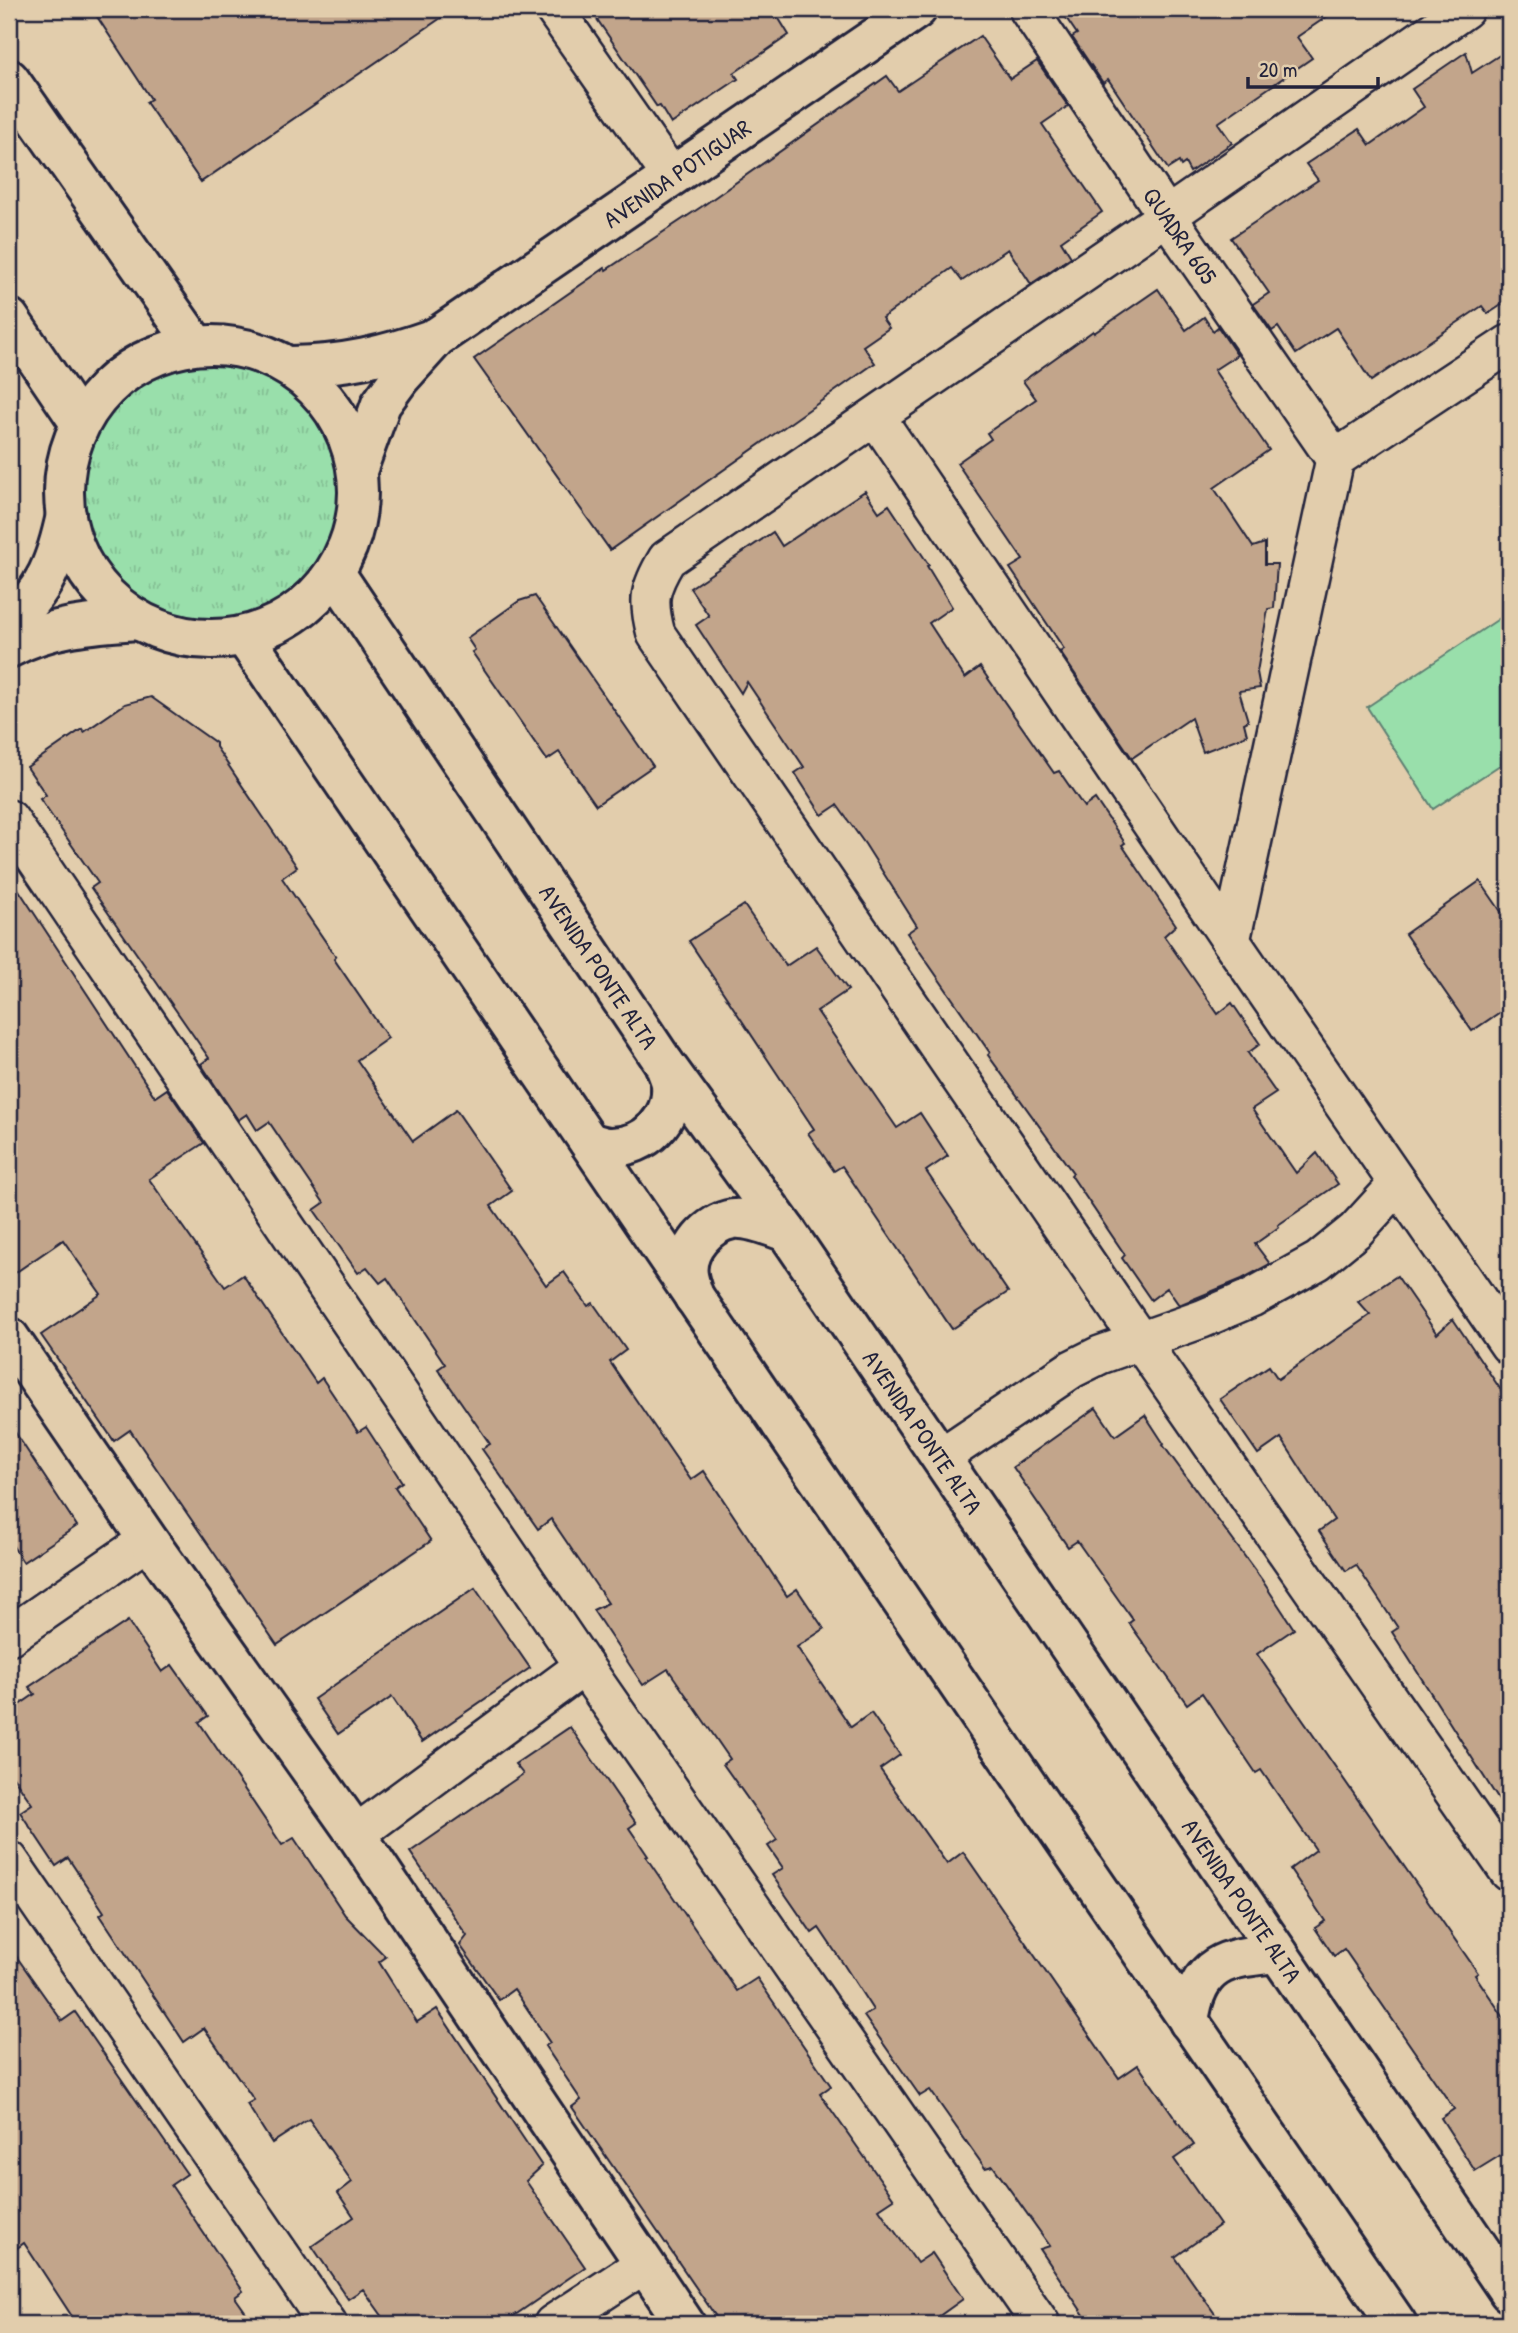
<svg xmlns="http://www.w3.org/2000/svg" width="1518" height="2333" font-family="'Patrick Hand',sans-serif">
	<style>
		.grass { fill: url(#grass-tufts); stroke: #5e8073; stroke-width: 2 }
		.pitch { fill: #99dfab; stroke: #5e8073; stroke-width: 2 }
		.building { fill: #c2a58b; stroke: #22223b; stroke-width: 2 }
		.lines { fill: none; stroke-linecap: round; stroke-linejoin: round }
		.minor-casing { stroke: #22223b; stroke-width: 42 }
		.tertiary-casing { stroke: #22223b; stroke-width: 44 }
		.secondary-casing { stroke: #22223b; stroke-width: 44 }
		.minor { stroke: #e2cdac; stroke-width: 37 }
		.tertiary { stroke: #e2cdac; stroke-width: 38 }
		.secondary { stroke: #e2cdac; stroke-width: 38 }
		.labels { text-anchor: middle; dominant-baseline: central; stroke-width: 5; stroke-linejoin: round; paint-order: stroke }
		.street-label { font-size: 24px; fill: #22223b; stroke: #e2cdac }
	</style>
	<defs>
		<pattern id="grass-tufts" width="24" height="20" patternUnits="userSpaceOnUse" patternTransform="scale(1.75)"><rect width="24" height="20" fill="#99dfab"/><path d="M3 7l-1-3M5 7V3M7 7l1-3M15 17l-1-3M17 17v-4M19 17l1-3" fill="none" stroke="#84bf94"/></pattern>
	</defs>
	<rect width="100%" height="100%" fill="#e2cdac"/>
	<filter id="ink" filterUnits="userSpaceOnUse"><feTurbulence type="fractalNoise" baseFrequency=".0143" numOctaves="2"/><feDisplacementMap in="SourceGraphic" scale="14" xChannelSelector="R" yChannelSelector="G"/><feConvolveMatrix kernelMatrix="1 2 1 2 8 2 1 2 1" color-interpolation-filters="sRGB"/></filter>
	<g filter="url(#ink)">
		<circle class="grass" cx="211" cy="495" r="131"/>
		<path class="pitch" d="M1509,612V759L1433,809L1367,707Z"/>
		<g class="building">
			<path d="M92,9H454L201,182L146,102L151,99Z"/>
			<path d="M590,9H773L789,35L734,73L738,79L671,124L660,106L657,107Z"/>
			<path d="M1060,9H1338L1297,37L1312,58L1218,123L1232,143L1190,172L1185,163L1181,166L1179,162L1168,169L1108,79L1103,83L1072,37L1077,34Z"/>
			<path d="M980,36L1010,79L1037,61L1068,106L1042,124L1102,212L1061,241L1071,257L1031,284L1008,249L962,281L952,268L882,318L889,328L863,346L875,363L610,550L474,359L605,268L606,270L701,207L887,76L898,91Z"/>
			<path d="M1509,49V300L1488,314L1482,306L1371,381L1336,328L1296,354L1278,327L1272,331L1253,304L1269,293L1231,238L1318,180L1306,164L1359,129L1370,145L1424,107L1412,89L1466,52L1472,73Z"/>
			<path d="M1158,289L1186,330L1204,317L1213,331L1218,327L1237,355L1214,370L1269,450L1214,488L1253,547L1265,543V564H1277L1274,608L1268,609L1257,672L1260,688L1239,691L1248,721L1244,723L1247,735L1203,752L1191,718L1132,758L1060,652L1064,649L1010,568L1023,560L957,463L991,439L987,433L1036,399L1023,381L1093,331L1094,333Z"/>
			<path d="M865,491L879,512L889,505L929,565L927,566L952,607L929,623L965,678L980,667L1054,773L1059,771L1084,807L1095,799L1125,843L1122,845L1176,925L1164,936L1218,1014L1232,1003L1260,1044L1248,1053L1276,1093L1252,1109L1296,1173L1317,1153L1338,1184L1278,1225L1279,1227L1255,1244L1270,1264L1242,1279L1179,1305L1167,1288L1151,1300L1122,1258L1125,1255L1071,1175L1073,1173L988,1055L990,1053L907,933L917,926L865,844L837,805L822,815L795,773L804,767L747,682L741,693L696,625L709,616L690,588L773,532L782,546Z"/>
			<path d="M535,596L653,766L596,805L559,752L547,760L472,652L475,650L467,638L519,601Z"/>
			<path d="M151,697L216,743V747L297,867L282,878L336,957L334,959L388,1038L357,1060L413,1141L456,1110L512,1191L491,1206L546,1285L564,1272L588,1306L593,1303L626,1350L610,1362L691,1480L704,1471L787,1596L797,1589L824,1629L797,1647L851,1727L871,1713L900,1755L880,1769L947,1864L963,1852L1119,2078L1138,2065L1194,2145L1174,2159L1220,2225L1175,2257L1222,2324H1090L1040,2249L1050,2246L993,2166L985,2168L930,2090L920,2096L864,2016L873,2010L844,1965L819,1928L812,1933L772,1875L783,1868L768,1846L777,1840L723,1764L730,1759L668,1669L643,1685L593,1610L608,1603L551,1519L538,1529L482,1449L490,1444L438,1369L445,1364L387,1278L380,1283L367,1267L358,1273L314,1210L324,1203L269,1122L257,1130L247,1114L238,1120L201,1064L209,1058L91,888L98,883L40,799L46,795L27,767L82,729L84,732L125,704Z"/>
			<path d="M9,875L155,1097L167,1089L204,1143L149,1179L225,1287L243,1275L316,1383L322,1378L358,1432L366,1427L402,1482L395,1487L431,1541L277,1645L130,1430L114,1441L41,1335L101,1294L63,1240L9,1277Z"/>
			<path d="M1480,881L1509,923V1006L1472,1031L1405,934Z"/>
			<path d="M744,905L786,966L816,946L848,990L817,1011L897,1128L920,1113L948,1156L926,1171L1008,1292L952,1329L842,1166L834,1171L808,1133L814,1129L689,941Z"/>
			<path d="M1397,1276L1437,1334L1453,1319L1509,1402V1816L1392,1632L1398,1628L1356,1565L1346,1571L1319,1531L1334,1520L1281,1438L1258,1454L1220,1399L1269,1366L1278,1379L1370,1315L1358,1302Z"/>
			<path d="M1096,1408L1115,1436L1145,1415L1164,1444L1163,1445L1262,1580L1294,1629L1257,1654L1478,1973L1475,1975L1509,2025V2150L1475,2171L1441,2118L1454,2109L1344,1949L1334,1956L1315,1928L1325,1921L1290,1869L1316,1850L1261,1770L1256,1773L1202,1693L1187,1704L1129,1623L1133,1620L1077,1541L1068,1547L1013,1467Z"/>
			<path d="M9,1423L77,1526L23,1562L9,1540Z"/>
			<path d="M475,1588L530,1668L422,1742L392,1697L338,1734L314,1699Z"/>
			<path d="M128,1621L162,1672L172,1665L208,1716L199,1722L282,1845L294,1838L345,1915L386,1957L379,1962L417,2022L437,2009L542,2166L526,2181L585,2267L502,2324H388L363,2289L348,2299L312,2246L354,2217L338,2193L352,2182L309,2119L272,2143L247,2104L254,2100L204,2028L184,2042L100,1915L104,1912L68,1858L56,1866L20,1812L32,1804L9,1771V1712L35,1694L29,1687Z"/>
			<path d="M570,1727L636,1823L629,1828L648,1856L646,1857L737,1991L757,1978L831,2086L820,2094L894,2199L879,2209L917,2263L932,2253L963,2299L928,2324H721L572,2107L581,2100L545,2046L550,2043L514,1989L499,2000L460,1945L467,1936L410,1852L523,1774L515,1764Z"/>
			<path d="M9,1946L62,2021L75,2012L187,2174L171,2185L243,2291L235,2297L254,2324H77L24,2243L9,2254Z"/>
		</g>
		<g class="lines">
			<g class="minor-casing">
				<g id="minor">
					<path d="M554,9L671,176"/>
					<path id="s1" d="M1028,9L1167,216L1335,459"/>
					<path d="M1465,9L1167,216L667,559C649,589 647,600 656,634L1140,1341L1509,1872"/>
					<path d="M1509,344L1335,459L1231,941L1509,1345"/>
					<path d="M876,417L1231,941"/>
					<path d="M9,819L584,1666L1041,2324"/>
					<path d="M941,1457L1072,1369L1100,1355L1202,1319L1251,1298L1318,1261L1356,1230L1398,1184"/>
					<path d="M9,1636L148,1540"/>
					<path d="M356,1834L584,1666"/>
					<path d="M9,1860L328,2324"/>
					<path d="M553,2324L643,2265"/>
				</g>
			</g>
			<g class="tertiary-casing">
				<g id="tertiary">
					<path d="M291,366C345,365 384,356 435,338"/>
					<path id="s2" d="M358,468L381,404L400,378L437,337L917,9"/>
					<path d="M9,620C45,594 57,557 66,515"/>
					<path d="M9,648C49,626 93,623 138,620"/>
					<path d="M9,1337L148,1540L356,1834L685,2324"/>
				</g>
			</g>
			<g class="secondary-casing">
				<g id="secondary">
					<path d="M9,79L195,344"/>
					<path d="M9,318L80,423"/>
					<circle cx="211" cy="492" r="147"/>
					<path id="s3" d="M335,573L664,1063L787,1232L1509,2292"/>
					<path d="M244,636L1014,1766L1397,2324"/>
					<path d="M589,1142C596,1144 604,1147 611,1147C645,1147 674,1120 671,1084C670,1077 666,1070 664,1063"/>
					<path d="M694,1297C692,1290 689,1282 688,1275C684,1250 708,1223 733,1219C750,1217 771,1227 787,1232"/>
					<path d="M1189,2022C1197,1962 1225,1958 1278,1953"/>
				</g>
			</g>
			<use href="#minor" class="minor"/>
			<use href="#tertiary" class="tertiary"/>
			<use href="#secondary" class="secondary"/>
		</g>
	</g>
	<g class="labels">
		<g class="street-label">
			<text stroke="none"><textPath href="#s2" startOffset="446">AVENIDA POTIGUAR</textPath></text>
			<text stroke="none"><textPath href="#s1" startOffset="273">QUADRA 605</textPath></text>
			<text stroke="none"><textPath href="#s3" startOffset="474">AVENIDA PONTE ALTA</textPath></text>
			<text stroke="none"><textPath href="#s3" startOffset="1041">AVENIDA PONTE ALTA</textPath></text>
			<text stroke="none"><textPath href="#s3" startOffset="1608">AVENIDA PONTE ALTA</textPath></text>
		</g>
	</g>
	<rect width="1518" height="2333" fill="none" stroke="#e2cdac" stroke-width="35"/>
	<rect x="18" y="18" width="1483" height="2298" fill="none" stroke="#22223b" stroke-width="2.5" filter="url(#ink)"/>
	<path d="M1248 77v10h130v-10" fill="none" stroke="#22223b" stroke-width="3.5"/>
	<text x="1259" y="77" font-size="21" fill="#22223b" stroke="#e2cdac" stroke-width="5" paint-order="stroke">20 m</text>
</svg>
